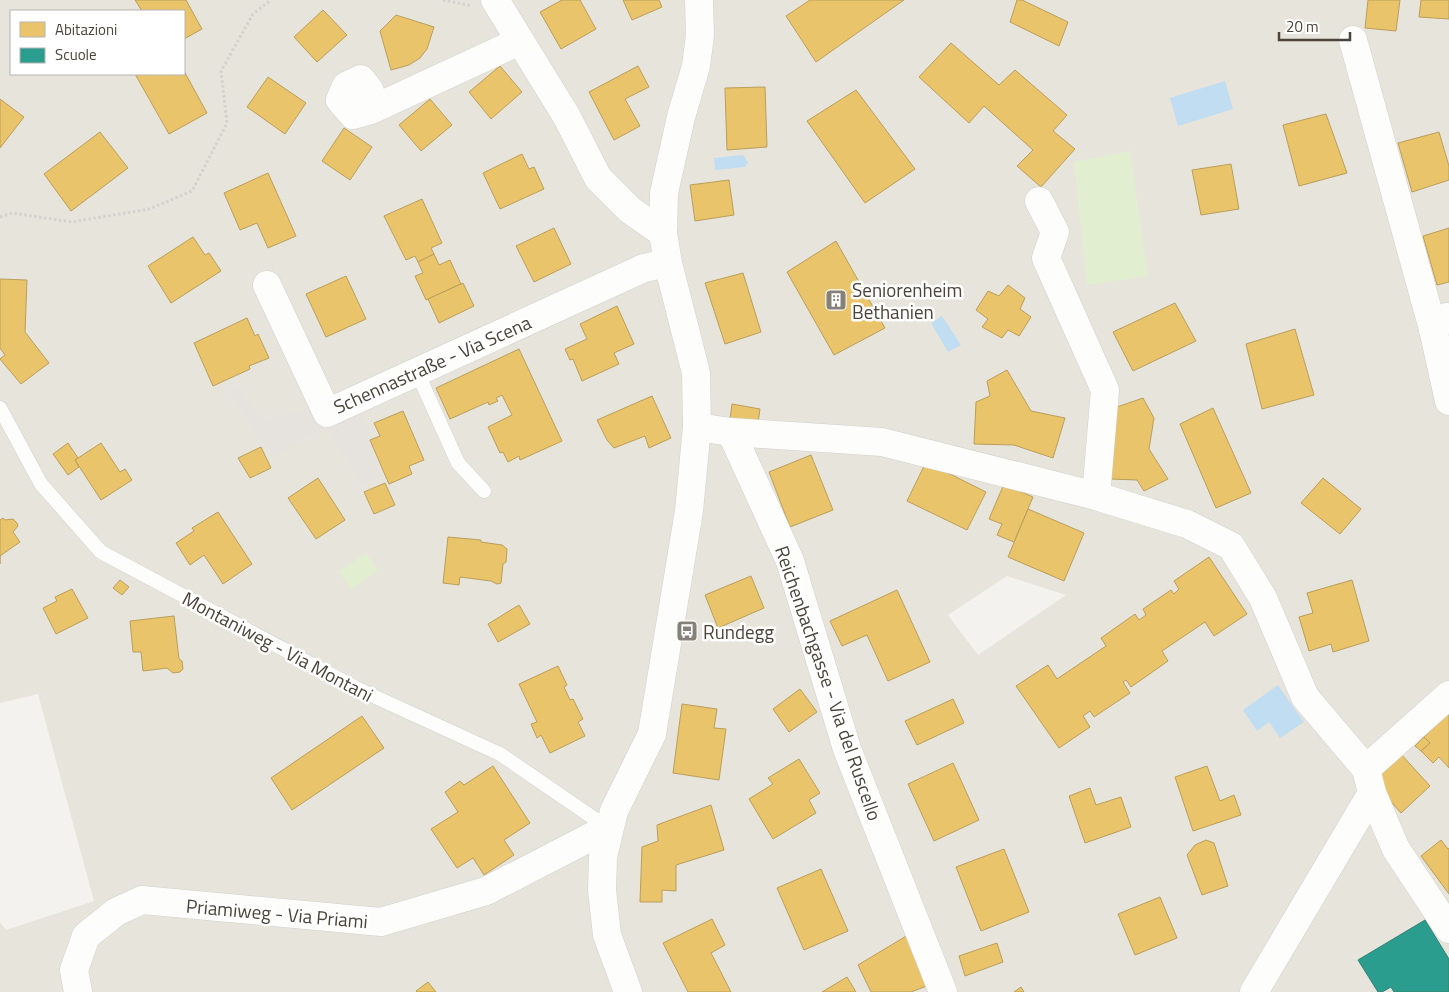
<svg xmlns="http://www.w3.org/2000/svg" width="1449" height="992" font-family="'Titillium Web',sans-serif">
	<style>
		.residential { fill: #e7e4dc; fill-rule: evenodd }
		.green { fill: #e1eecf }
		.parking { fill: #e6e3df }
		.water { fill: #c0ddf1 }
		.homes { fill: #e9c46a; stroke: #ba9e5b }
		.schools { fill: #2a9d8f; stroke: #348275 }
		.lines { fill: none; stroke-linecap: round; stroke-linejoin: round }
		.service-casing { stroke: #d2d0cb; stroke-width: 15 }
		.minor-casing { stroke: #d2d0cb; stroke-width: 29 }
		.tertiary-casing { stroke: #d2d0cb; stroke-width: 29 }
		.path { stroke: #d3d2cc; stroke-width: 3; stroke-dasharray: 2.5 2.5; stroke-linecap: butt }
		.service { stroke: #fdfdfc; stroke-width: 14 }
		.minor { stroke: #fdfdfc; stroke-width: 28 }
		.tertiary { stroke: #fdfdfc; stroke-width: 28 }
		.labels { text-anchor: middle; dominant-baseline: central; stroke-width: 5; stroke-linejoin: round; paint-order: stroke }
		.poi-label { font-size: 19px; fill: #4b4439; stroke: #fff; text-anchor: start }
		.street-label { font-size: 19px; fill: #4b4439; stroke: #fff }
	</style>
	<rect width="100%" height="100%" fill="#f4f2ee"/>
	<path class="residential" d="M0,0H1449V992H0V922L6,930L94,901L38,694L0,703ZM11,11H184V74H11ZM1007,576L1066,595L978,655L948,615Z"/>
	<g class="green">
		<path d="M1130,151L1148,276L1087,285L1074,162Z"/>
		<path d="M366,553L378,570L351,589L339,571Z"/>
	</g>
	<path class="parking" d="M238,385L260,417L272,419L314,406L361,409L370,433L366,435L382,476L362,486L326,426L274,457L255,434L229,391Z"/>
	<g class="water">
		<path d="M1225,81L1233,109L1178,126L1170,98Z"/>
		<path d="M743,155L748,162L745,167L715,170L714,158Z"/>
		<path d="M942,316L961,345L948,352L931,323Z"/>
		<path d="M1278,685L1304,722L1280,738L1269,722L1257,731L1243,710Z"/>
	</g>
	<g class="homes">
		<path d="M135,0H186L202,29L184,39V11H142Z"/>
		<path d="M562,0H580L596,29L561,49L540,12Z"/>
		<path d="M623,0H659L662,7L632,20Z"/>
		<path d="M810,0H904L816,62L786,16Z"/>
		<path d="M1017,0H1022L1068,22L1059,46L1010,22Z"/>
		<path d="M1368,0H1400L1396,31L1365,28Z"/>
		<path d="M1421,0H1449V19L1419,17Z"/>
		<path d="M323,10L347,35L317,62L294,37Z"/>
		<path d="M396,15L434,27L427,49L420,58L409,65L391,70L380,31Z"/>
		<path d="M951,43L999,85L1015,70L1067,115L1053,131L1075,149L1041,187L1017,166L1033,150L984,106L969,123L919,77Z"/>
		<path d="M500,66L522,92L491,119L469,92Z"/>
		<path d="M638,66L649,87L625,99L640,126L614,140L589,92Z"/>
		<path d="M184,71L207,113L169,134L135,74H184Z"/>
		<path d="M268,77L306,103L285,134L247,107Z"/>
		<path d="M765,87L767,147L727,150L725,88Z"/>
		<path d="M856,90L915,169L865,203L807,121Z"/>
		<path d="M0,99L24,117L0,148Z"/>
		<path d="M430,99L452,125L421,151L399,125Z"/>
		<path d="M1326,114L1347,173L1299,186L1283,125Z"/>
		<path d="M344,128L372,147L350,180L322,161Z"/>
		<path d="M100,132L128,168L71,211L44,174Z"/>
		<path d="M1439,132L1449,166V180L1412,192L1398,143Z"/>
		<path d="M522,154L529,169L534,167L544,189L500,209L483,173Z"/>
		<path d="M1231,164L1239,209L1201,215L1192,170Z"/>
		<path d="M268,173L296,236L268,248L257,223L240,230L224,193Z"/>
		<path d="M729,180L734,215L695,221L690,185Z"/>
		<path d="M422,199L442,243L431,248L434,254L418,262L415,256L406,260L384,216Z"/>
		<path d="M554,228L571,264L534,282L516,246Z"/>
		<path d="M1449,228V282L1437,285L1423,236Z"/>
		<path d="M193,237L205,255L209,253L221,271L171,303L148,266Z"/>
		<path d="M836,241L885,328L834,355L787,272Z"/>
		<path d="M434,254L439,265L450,260L461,284L426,300L415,276L423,273L418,262Z"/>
		<path d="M743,273L761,332L725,344L705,283Z"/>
		<path d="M346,276L366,319L326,337L306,294Z"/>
		<path d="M0,279L27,280L25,332L49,363L21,384L0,359L5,355L0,348Z"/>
		<path d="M463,283L474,306L439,323L428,299Z"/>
		<path d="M1008,285L1025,298L1020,309L1031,317L1019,336L1008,330L1002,338L982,327L988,319L976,310L988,291L999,296Z"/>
		<path d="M1175,303L1196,341L1133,371L1113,332Z"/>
		<path d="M617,306L634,344L614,353L619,364L582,381L573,359L570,360L565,349L587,339L580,324Z"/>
		<path d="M247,318L255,336L258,334L269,358L249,366L250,369L213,386L194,343Z"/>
		<path d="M1295,329L1314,395L1262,409L1246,344Z"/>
		<path d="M519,349L562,441L520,460L519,456L508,462L503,452L500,453L488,427L512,415L502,395L496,398L498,401L489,405L488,402L450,419L436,388Z"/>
		<path d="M1007,370L1031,411L1065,418L1053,458L1014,445L974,444L976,402L990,396L987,381Z"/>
		<path d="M652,396L671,438L649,448L645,436L614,448L607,440L597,420Z"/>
		<path d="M1143,398L1154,418L1149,449L1168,479L1144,491L1137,480L1111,479L1117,407Z"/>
		<path d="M732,404L760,409L758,423L730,419Z"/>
		<path d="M1213,408L1251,493L1216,508L1180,424Z"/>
		<path d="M403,411L424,460L409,466L412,474L389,484L370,440L380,436L374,423Z"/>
		<path d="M68,443L78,458L75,460L79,467L68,475L53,454Z"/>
		<path d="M101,443L120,472L125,469L132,480L101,500L75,460Z"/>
		<path d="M261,447L271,468L250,478L238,458Z"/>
		<path d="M811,455L833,510L790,527L769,472Z"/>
		<path d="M926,462L986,492L967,530L907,501Z"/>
		<path d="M318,478L345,520L316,539L288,498Z"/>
		<path d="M1323,478L1361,509L1340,534L1301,503Z"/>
		<path d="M385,483L395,505L374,514L364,492Z"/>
		<path d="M1004,484L1033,497L1014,542L997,535L1002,524L989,519Z"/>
		<path d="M1028,509L1084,533L1064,581L1008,557Z"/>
		<path d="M218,512L252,564L223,584L204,555L190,565L176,543L194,531L192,528Z"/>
		<path d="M3,518L5,520L13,519L17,523L18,526L13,532L20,542L0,556V564V520Z"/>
		<path d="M448,537L481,540V542L502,545L507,549L506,562L503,564L501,583L497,584L491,581L460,577L459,585L443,583Z"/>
		<path d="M1209,557L1247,614L1214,636L1205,622L1162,651L1168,661L1131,687L1126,680L1123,682L1130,693L1094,717L1090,711L1083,716L1090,727L1059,748L1016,686L1048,665L1057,679L1106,646L1101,638L1135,614L1139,620L1146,615L1143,609L1171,590L1174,594L1179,589L1174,581Z"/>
		<path d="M751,576L764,608L718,628L705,595Z"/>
		<path d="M120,580L129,587L122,595L113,588Z"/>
		<path d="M1352,580L1369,641L1333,652L1331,644L1309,651L1299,617L1313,613L1307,593Z"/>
		<path d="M72,589L88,618L56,634L43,608L57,601L55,597Z"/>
		<path d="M897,590L930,662L888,681L867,635L842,646L830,621Z"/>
		<path d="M519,605L530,624L498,642L488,624Z"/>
		<path d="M174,616L179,659L182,661L183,669L180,672L173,673L167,668L143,671L141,652H133L130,621Z"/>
		<path d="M558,666L567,685L564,687L570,700L573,699L583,719L578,722L585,736L550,753L541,735L537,738L531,724L537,722L519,684Z"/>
		<path d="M800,689L817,712L789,732L773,709Z"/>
		<path d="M953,699L964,723L917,745L905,721Z"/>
		<path d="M682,704L717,709L714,728L726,729L719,780L673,773Z"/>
		<path d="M1449,713V768L1439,757L1433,763L1421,751L1430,743L1424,737Z"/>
		<path d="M362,716L384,748L292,810L271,778Z"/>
		<path d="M1424,737L1430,743L1421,751L1415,746Z"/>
		<path d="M1399,752L1430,786L1401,813L1370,778Z"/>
		<path d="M799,759L820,793L809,800L816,813L773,839L749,799L773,784L768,778Z"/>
		<path d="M953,763L979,820L934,841L908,784Z"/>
		<path d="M493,766L530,823L504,840L514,855L484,875L473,858L457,868L431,829L458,812L445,792L460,781L464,785Z"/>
		<path d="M1207,766L1220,801L1234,795L1241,815L1193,831L1175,777Z"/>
		<path d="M1090,788L1096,805L1121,797L1131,827L1085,843L1069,796Z"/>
		<path d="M711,805L724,850L676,865V891L662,890V902H640L642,847L658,841L657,825Z"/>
		<path d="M1206,840L1214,843L1228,886L1202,895L1187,855L1195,845Z"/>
		<path d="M1441,840L1448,849L1449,848V894L1421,856Z"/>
		<path d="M1004,849L1029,912L981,931L956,867Z"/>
		<path d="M821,869L848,931L804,950L777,888Z"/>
		<path d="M1160,897L1177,938L1135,955L1118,914Z"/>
		<path d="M712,919L725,945L711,953L731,992H688L663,943Z"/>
		<path d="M908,935L932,984L911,992H871L858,965Z"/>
		<path d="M997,943L1003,962L965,976L959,956Z"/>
		<path d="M847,977L856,992H822Z"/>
		<path d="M428,982L436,992H417L416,991Z"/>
		<path d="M1021,987L1024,992H1014Z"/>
	</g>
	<path class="schools" d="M1425,920L1449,959V992H1394L1391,987L1382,992H1378L1358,960Z"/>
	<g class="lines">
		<g class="service-casing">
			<g id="service">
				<path d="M417,372L458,463L484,491"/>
				<path d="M0,408L41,484L101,552L358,689L500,754L608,828"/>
			</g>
		</g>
		<g class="minor-casing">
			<g id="minor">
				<path d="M495,0L567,117L598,178L630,210L663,233"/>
				<path d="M1353,40L1433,329"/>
				<path d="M371,110L370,91L361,79L346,86L340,100L353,115L371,110L520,41"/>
				<path d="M1039,201L1055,232L1046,258L1105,390L1096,496"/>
				<path d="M267,285L327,413L644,268L668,263"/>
				<path d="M1447,317L1433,329L1449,401"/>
				<path d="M697,427L731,432L882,442L1096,496L1187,524L1231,546L1263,598L1305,697L1366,769L1372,793L1396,849L1449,929"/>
				<path d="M731,432L790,561L847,749L943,992"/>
				<path d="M1366,769L1449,695"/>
				<path d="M78,992L74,970L86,936L116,912L142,900L381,922L486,891L608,828"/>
				<path d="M1254,992L1372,793"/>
			</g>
		</g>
		<g class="tertiary-casing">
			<path id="tertiary" d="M628,992L607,935L602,890L603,857L614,811L652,734L689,511L697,427L696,373L668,263L663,233L664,193L681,117L696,66L700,35L699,0"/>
		</g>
		<g class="path">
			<path d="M443,0L472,6"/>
			<path d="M0,217L12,213L72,222L149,209L192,191L227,123L221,71L253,14L271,0"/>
		</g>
		<use href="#service" class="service"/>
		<use href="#minor" class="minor"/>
		<use href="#tertiary" class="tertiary"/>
	</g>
	<defs>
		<g id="building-square" transform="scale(1.125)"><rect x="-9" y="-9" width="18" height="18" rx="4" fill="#868178" stroke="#fff"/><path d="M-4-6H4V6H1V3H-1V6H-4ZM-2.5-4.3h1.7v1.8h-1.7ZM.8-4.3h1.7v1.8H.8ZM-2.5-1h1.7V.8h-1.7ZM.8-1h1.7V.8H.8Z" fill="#fff"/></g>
		<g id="bus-square" transform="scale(1.125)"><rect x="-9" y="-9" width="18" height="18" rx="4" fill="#868178" stroke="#fff"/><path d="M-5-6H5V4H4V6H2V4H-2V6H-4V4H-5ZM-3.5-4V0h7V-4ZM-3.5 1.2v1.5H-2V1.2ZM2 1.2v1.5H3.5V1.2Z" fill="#fff"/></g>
	</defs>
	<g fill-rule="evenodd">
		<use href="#building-square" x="836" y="300"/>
		<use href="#bus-square" x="687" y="631"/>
	</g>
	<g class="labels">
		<g class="poi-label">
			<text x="852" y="289">Seniorenheim<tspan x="852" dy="22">Bethanien</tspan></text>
			<text x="703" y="631">Rundegg</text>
		</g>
		<g class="street-label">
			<text transform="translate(432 364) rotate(-24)">Schennastraße - Via Scena</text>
			<text transform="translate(278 646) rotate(28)">Montaniweg - Via Montani</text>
			<text transform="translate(829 683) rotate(71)">Reichenbachgasse - Via del Ruscello</text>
			<text transform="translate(277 913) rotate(5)">Priamiweg - Via Priami</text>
		</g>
	</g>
	<rect x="10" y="10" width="175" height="65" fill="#ffffff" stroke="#b7b4b0"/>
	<rect x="20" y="22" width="25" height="15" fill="#e9c46a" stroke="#b7b4b0"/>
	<text x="55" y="35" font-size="15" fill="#4b4439">Abitazioni</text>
	<rect x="20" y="48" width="25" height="15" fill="#2a9d8f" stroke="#b7b4b0"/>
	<text x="55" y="60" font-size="15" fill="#4b4439">Scuole</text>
	<path d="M1279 32v8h71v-8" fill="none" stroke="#4b4439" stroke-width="2.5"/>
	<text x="1286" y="32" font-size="15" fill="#4b4439" stroke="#ffffff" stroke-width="4" paint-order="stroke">20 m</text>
</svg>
